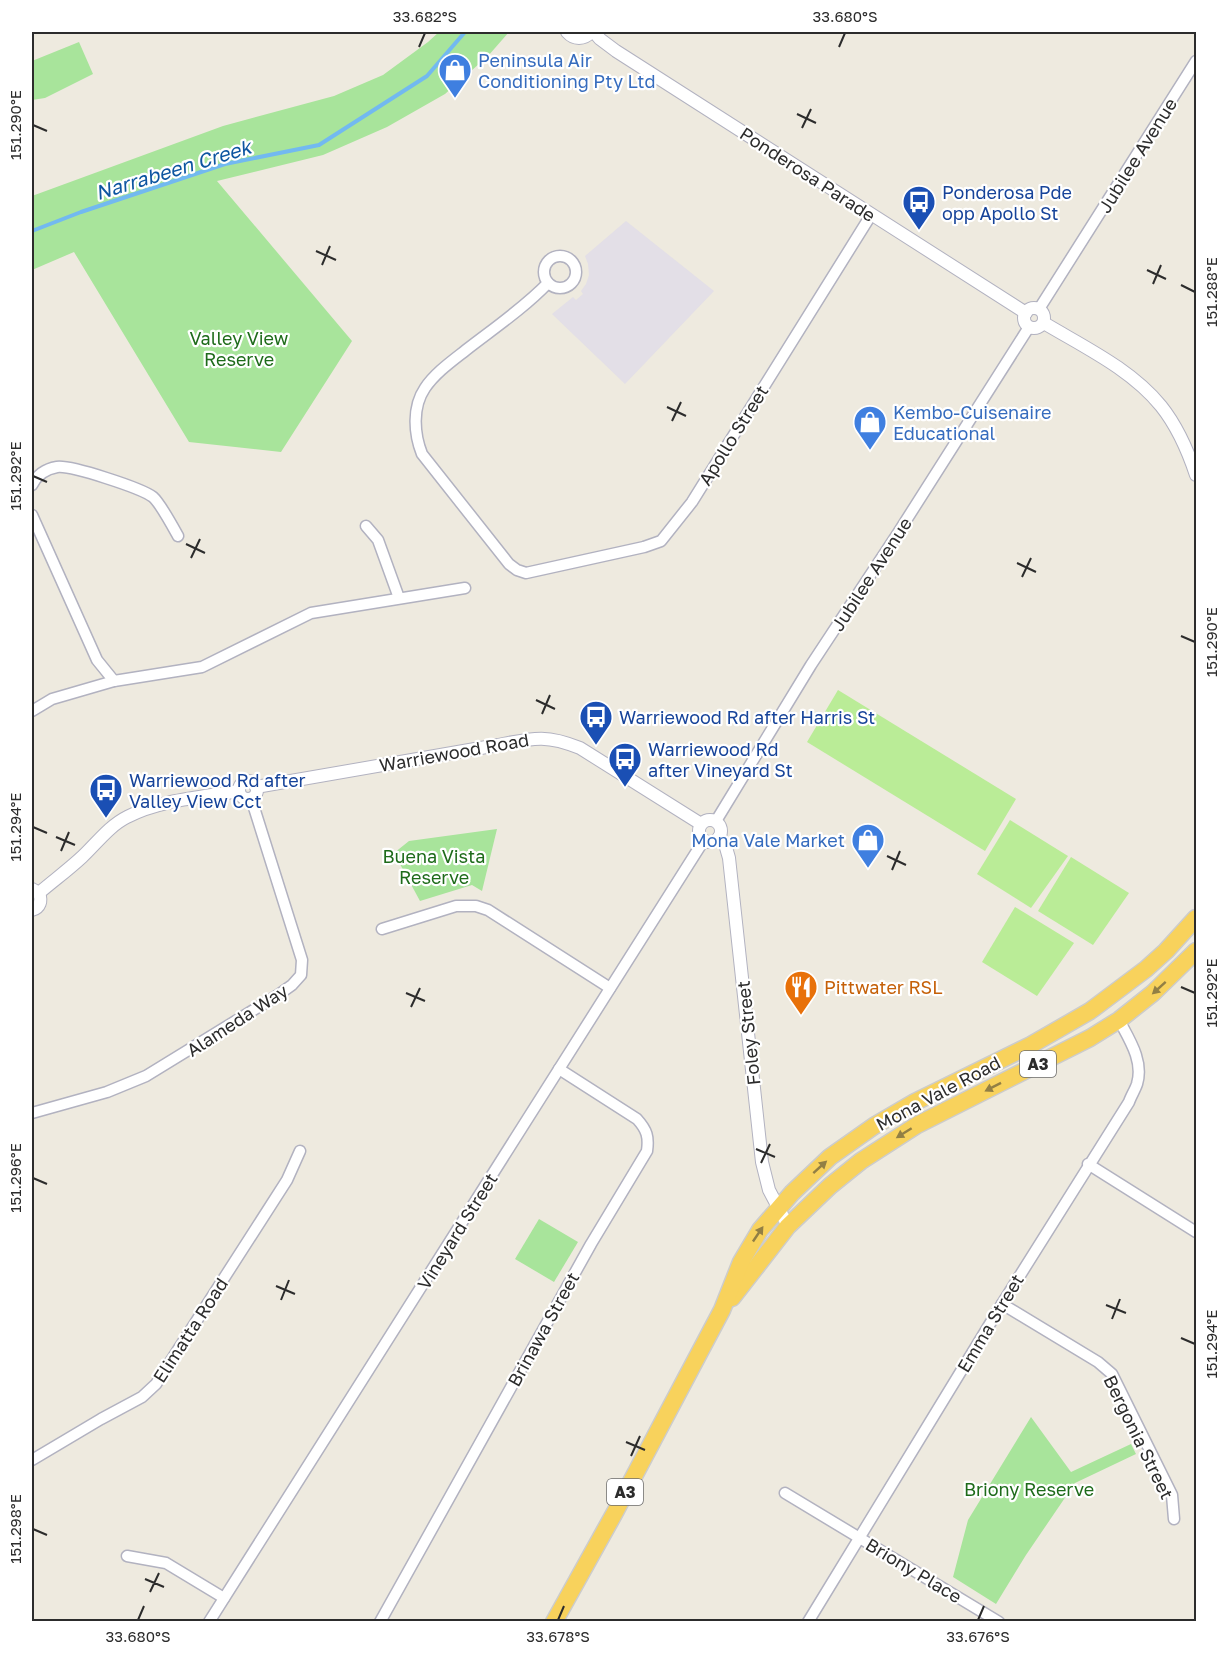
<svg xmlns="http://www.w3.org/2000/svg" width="1228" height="1653" font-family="'Golos Text',sans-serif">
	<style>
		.industrial { fill: #e3dfe7 }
		.green { fill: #a8e49b }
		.pitch { fill: #baec97 }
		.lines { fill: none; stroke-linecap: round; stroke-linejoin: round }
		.stream { stroke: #72b9f0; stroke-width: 4 }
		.minor-casing { stroke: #b2b2c0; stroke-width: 13 }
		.tertiary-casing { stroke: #b2b2c0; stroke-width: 14 }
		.trunk-casing { stroke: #ccc; stroke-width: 19 }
		.minor { stroke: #fff; stroke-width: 10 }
		.tertiary { stroke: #fff; stroke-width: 12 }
		.trunk { stroke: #f8d25c; stroke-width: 16 }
		.oneway { fill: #927f44 }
		.ticks { fill: none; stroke: #2c2c2c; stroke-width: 2 }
		.labels { text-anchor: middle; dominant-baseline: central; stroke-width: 4.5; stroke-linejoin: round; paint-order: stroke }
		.shield { fill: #fff; stroke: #6b6b6b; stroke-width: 1.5 }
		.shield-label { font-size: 16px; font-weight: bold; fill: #2c2c2c }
		.shop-label { font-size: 18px; fill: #366cbe; stroke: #fff; text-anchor: start }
		.street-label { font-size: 18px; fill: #2c2c2c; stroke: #fff }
		.transit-label { font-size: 18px; fill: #164399; stroke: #fff; text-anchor: start }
		.park-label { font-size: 18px; fill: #1e6b1a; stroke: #fff }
		.food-label { font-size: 18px; fill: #c56008; stroke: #fff; text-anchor: start }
		.water-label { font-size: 20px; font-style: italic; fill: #0d55a0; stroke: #fff }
		.neatline { fill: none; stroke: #2c2c2c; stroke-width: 2 }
		.ticks-label { font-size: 15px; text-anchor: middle; fill: #2c2c2c }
	</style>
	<rect width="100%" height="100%" fill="#eeeadf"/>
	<path class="industrial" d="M626,221L714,291L625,384L552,314L573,297L576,300L583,294L581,291L586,284L589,275L588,264L585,256Z"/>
	<g class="green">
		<path d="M439,32H509L488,56L445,94L387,127L323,155L217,181L352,341L281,452L189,442L74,252L32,270V196L223,126L334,96L383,75L428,42Z"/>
		<path d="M79,42L93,74L45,98L32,100V61Z"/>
		<path d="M497,829L482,891L472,885L420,901L394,853L409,841Z"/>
		<path d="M539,1219L578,1242L554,1282L515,1259Z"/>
		<path d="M1031,1417L1071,1472L1131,1444L1136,1454L1075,1483L1026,1555L996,1604L953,1577L968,1520Z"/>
	</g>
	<g class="pitch">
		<path d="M838,690L1016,799L985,851L807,742Z"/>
		<path d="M1010,820L1068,856L1031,908L977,874Z"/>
		<path d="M1071,857L1129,893L1093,945L1038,911Z"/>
		<path d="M1015,907L1074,943L1037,996L982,962Z"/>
	</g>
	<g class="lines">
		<path class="stream" d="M32,231L81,212L225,164L319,145L427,76L465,32"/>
		<g class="minor-casing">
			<g id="minor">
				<circle cx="560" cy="272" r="16"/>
				<path d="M548,283C524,308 493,329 466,350C452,361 435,373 425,388C412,407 414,434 422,454L509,564L517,570L526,573L644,547L661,541L692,502L871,215"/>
				<path d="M1039,309L1196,61"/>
				<path d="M32,485C37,475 45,469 57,467C71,465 141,488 153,497C160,503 173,527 178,536"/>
				<path d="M32,515L97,660L114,681"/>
				<path d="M366,526L378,540L399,598"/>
				<path d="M32,711L52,699L114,681L202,667L311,613L465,588"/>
				<path d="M716,821L811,665L898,533L1029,327"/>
				<path d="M382,929L456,906H476L488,910L610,988"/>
				<path d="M32,1113L107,1092L146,1076L278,995L292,985L301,975L302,960L251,798"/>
				<path d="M1088,1164L1196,1232"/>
				<path d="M1002,1304L1098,1362L1112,1374L1172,1495L1174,1519"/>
				<path d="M32,1460L101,1419L142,1397L156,1384L287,1180L300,1151"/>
				<path d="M785,1493L999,1622"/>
				<path d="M127,1556L166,1563L224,1598"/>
				<path d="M209,1622L704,840"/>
				<path d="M380,1622L591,1244L647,1151C649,1137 647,1130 637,1119L559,1069"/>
				<path d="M808,1622L1002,1304L1129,1102C1131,1096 1135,1090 1137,1084C1144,1061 1129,1039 1119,1020"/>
			</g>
		</g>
		<g class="tertiary-casing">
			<g id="tertiary">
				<path d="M567,32C574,40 584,40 591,32"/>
				<path d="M594,32L600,39L616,51L1026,313"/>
				<circle cx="1034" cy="318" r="10"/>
				<path d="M1044,323C1084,347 1131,369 1161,406C1177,426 1188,451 1196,475"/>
				<circle cx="248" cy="790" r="9"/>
				<path d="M256,787L498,745C533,738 546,734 580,748L701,824"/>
				<circle cx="710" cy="831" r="11"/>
				<path d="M719,837L725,844L729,858L762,1162L769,1190L788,1226"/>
				<path d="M32,889L39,893C42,901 40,908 32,910"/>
				<path d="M39,893C53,881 68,870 82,857C96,844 109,826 127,817C159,800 203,797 239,791"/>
			</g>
		</g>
		<g class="trunk-casing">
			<g id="trunk">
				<path d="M732,1298L788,1226L830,1186L861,1161L917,1125L1090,1038L1119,1020L1153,993L1196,951"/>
				<path d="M554,1622L614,1514L722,1310L741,1262L760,1230L792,1193L830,1157L874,1126L915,1102L1031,1045L1090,1011L1146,969L1166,951L1196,918"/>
			</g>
		</g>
		<use href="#minor" class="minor"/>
		<use href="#tertiary" class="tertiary"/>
		<use href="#trunk" class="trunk"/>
	</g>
	<defs><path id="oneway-solid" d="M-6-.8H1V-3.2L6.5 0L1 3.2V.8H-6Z" transform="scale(1.5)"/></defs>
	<g class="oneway">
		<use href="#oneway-solid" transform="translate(1159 988) rotate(138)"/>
		<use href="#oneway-solid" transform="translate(993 1087) rotate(153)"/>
		<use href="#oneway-solid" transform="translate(904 1133) rotate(148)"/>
		<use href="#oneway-solid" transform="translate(820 1167) rotate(-42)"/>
		<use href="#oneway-solid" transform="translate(758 1234) rotate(-56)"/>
	</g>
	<path class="ticks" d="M419,47L425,33M839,47L845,33M797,114L816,123M33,125L47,131M802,128L811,109M316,251L336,260M322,265L330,246M1147,270L1166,279M1153,284L1161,265M1181,285L1195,292M667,407L686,416M672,421L681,402M33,476L47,482M186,544L205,553M191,558L200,539M1017,563L1036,572M1022,577L1031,558M1181,636L1195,642M536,700L555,709M542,714L550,695M33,827L47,833M56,837L75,845M61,851L69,832M887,856L906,865M892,870L900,851M1181,987L1195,993M406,993L425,1001M411,1007L420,988M756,1149L775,1157M761,1163L770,1144M33,1178L47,1184M276,1286L295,1294M281,1300L289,1280M1106,1305L1126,1313M1112,1319L1120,1299M1181,1338L1195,1344M626,1442L645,1450M631,1456L640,1436M33,1529L47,1535M145,1579L164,1587M150,1592L159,1573M138,1620L144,1606M558,1620L564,1606M978,1620L984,1606"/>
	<defs>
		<g id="shop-pin" transform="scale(1.725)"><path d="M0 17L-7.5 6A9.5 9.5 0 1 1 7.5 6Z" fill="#3f7fe0" stroke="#fff"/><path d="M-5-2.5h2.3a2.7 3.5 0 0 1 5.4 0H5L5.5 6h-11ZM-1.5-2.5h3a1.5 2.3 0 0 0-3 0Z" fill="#fff"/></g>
		<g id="bus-pin" transform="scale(1.725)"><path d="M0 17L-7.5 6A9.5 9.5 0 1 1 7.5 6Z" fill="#1a4fb4" stroke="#fff"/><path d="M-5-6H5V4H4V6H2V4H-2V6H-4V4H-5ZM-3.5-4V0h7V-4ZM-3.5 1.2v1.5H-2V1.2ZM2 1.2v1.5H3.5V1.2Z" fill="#fff"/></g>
		<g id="restaurant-pin" transform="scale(1.725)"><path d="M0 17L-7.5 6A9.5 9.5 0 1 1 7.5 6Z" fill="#e8710a" stroke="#fff"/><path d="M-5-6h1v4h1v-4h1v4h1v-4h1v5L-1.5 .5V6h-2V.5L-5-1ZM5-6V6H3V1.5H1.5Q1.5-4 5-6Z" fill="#fff"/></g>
	</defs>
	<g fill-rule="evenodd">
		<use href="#shop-pin" x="455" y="70"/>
		<use href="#bus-pin" x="919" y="202"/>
		<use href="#shop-pin" x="870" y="422"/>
		<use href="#bus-pin" x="596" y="717"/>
		<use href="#bus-pin" x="625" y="759"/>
		<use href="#bus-pin" x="106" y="790"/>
		<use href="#shop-pin" x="868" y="840"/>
		<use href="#restaurant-pin" x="801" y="987"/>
	</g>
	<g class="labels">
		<g class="shield">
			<rect x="1020" y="1051" width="36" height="26" rx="4.5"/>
			<rect x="607" y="1479" width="36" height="26" rx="4.5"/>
		</g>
		<g class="shield-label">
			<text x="1038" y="1064">A3</text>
			<text x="625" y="1492">A3</text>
		</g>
		<g class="shop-label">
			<text x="478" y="60">Peninsula Air<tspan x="478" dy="21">Conditioning Pty Ltd</tspan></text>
			<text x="893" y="412">Kembo-Cuisenaire<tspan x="893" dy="21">Educational</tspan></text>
			<text x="845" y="840" text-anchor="end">Mona Vale Market</text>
		</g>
		<g class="street-label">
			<text transform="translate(1137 155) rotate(-58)">Jubilee Avenue</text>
			<text transform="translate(808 174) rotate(33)">Ponderosa Parade</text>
			<text transform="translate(733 435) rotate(-58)">Apollo Street</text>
			<text transform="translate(871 574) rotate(-57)">Jubilee Avenue</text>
			<text transform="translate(454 752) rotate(-10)">Warriewood Road</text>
			<text transform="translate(237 1020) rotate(-33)">Alameda Way</text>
			<text transform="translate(748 1033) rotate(-96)">Foley Street</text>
			<text transform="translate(938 1093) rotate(-28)">Mona Vale Road</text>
			<text transform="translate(457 1231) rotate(-58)">Vineyard Street</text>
			<text transform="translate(990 1323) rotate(-59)">Emma Street</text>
			<text transform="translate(543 1329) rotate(-61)">Brinawa Street</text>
			<text transform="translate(190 1330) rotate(-57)">Elimatta Road</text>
			<text transform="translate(1139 1437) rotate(64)">Bergonia Street</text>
			<text transform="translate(914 1570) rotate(31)">Briony Place</text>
		</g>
		<g class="transit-label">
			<text x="942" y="192">Ponderosa Pde<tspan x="942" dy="21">opp Apollo St</tspan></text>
			<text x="619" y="717">Warriewood Rd after Harris St</text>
			<text x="648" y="749">Warriewood Rd<tspan x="648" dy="21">after Vineyard St</tspan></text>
			<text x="129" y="780">Warriewood Rd after<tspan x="129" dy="21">Valley View Cct</tspan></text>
		</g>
		<g class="park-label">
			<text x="239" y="338">Valley View<tspan x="239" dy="21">Reserve</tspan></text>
			<text x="434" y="856">Buena Vista<tspan x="434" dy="21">Reserve</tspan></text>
			<text x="1029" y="1489">Briony Reserve</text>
		</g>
		<g class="food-label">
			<text x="824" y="987">Pittwater RSL</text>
		</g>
		<g class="water-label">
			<text transform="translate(173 169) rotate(-17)">Narrabeen Creek</text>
		</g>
	</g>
	<rect width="1228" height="1653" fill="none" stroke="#ffffff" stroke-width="66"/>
	<rect x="33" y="33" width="1162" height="1587" class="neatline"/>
	<g class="ticks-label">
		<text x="425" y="22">33.682°S</text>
		<text x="845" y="22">33.680°S</text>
		<text transform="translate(16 125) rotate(-90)" y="5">151.290°E</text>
		<text transform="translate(1212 292) rotate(-90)" y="5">151.288°E</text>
		<text transform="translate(16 476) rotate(-90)" y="5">151.292°E</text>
		<text transform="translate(1212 642) rotate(-90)" y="5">151.290°E</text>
		<text transform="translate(16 827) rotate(-90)" y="5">151.294°E</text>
		<text transform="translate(1212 993) rotate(-90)" y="5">151.292°E</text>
		<text transform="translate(16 1178) rotate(-90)" y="5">151.296°E</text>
		<text transform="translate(1212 1344) rotate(-90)" y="5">151.294°E</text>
		<text transform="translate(16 1529) rotate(-90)" y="5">151.298°E</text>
		<text x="138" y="1642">33.680°S</text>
		<text x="558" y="1642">33.678°S</text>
		<text x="978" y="1642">33.676°S</text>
	</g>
</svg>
